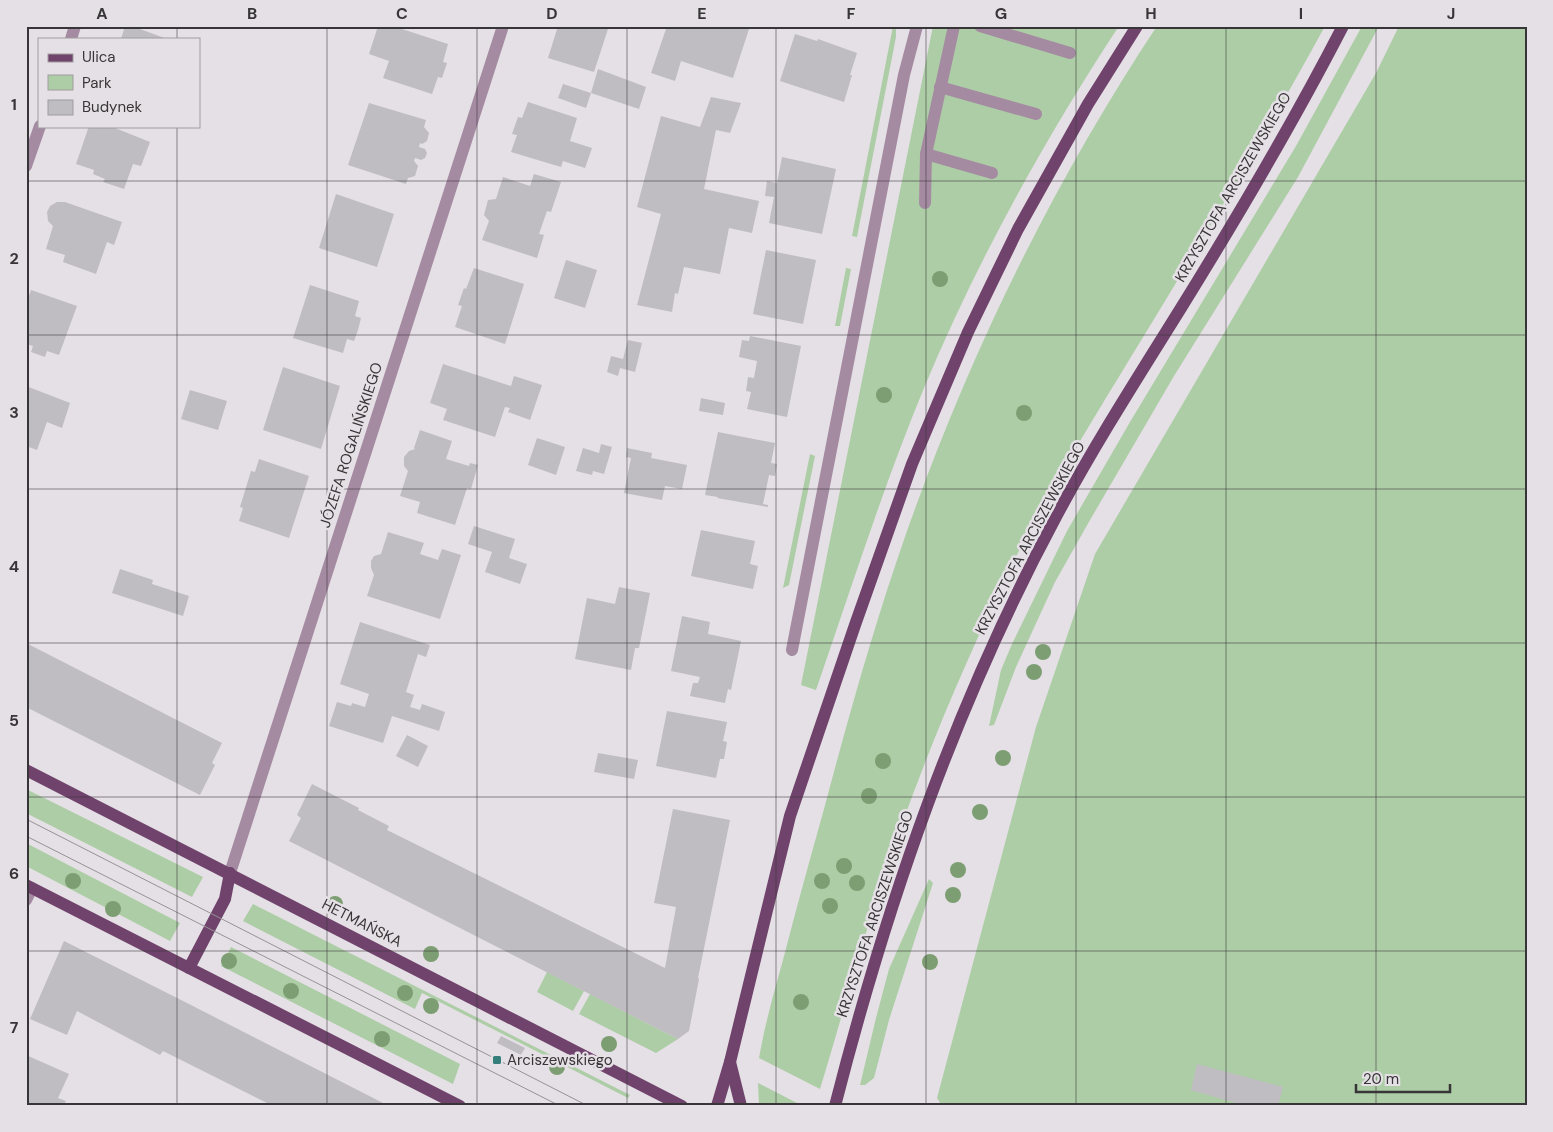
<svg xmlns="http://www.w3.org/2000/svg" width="1553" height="1132" font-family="'DM Sans',sans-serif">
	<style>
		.green { fill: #adcda6 }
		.building { fill: #bfbcc2 }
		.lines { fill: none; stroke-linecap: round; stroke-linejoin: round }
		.minor { stroke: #a58ba2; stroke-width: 12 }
		.major { stroke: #70436c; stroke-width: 12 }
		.tram { stroke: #959295; stroke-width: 1 }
		.tree { fill: #7d9e73 }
		.grid { fill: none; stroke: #373537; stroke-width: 1; stroke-opacity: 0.55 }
		.poi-dot { fill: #357e7c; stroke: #e5e0e5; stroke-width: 2 }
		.labels { text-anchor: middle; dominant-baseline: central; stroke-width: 5; stroke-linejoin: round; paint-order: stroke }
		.street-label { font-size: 15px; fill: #373537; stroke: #e5e0e5 }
		.poi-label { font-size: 15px; fill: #373537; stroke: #e5e0e5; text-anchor: start }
		.neatline { fill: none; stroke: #373537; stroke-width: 2 }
		.grid-label { font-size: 16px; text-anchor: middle; font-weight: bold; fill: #373537 }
	</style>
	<rect width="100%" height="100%" fill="#e5e0e5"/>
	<g class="green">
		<path d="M893,26L896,30V37L857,237L852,236Z"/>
		<path d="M933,26H1119C1044,140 976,263 924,388C883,487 851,589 816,690L801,685Z"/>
		<path d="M1157,26H1325C1268,131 1207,232 1145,334C1099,410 1051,485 1012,565C960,672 914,782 878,895C857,959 840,1024 820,1089L759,1058C765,1024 774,992 783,960C796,909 810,859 824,809C849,715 875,622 907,531C970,353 1053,183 1157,26Z"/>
		<path d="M1362,26H1379L1298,177L1174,376L1090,520L1055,582L1016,667L994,725L989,726L1001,670L1012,644L1067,531L1130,422L1296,146Z"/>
		<path d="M1399,26H1527V1106H942L937,1098L1036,727L1095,554L1376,73Z"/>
		<path d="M846,268L851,269L840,326H835Z"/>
		<path d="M810,454L815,456L789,585L783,588Z"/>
		<path d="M26,789L203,877L192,897L26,813Z"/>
		<path d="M26,843L180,923L170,941L26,866Z"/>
		<path d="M929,879L933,883L889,1020L874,1078L865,1085H860L876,1018L889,969Z"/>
		<path d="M253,904L630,1095L628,1098L422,993L415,1009L243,921Z"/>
		<path d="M231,947L460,1064L453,1084L221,966Z"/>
		<path d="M547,972L584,991L573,1011L537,992Z"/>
		<path d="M590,994L678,1039L656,1053L579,1014Z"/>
		<path d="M758,1083L803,1106H759Z"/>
	</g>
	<g class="building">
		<path d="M125,26H132L167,39H121Z"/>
		<path d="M378,26H402V29L448,44L443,62L447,63L442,78L438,77L432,94L383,78L389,61L369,54Z"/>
		<path d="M558,26H601L608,29L594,72L548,58Z"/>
		<path d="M667,26H750L733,78L681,61L675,81L651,73Z"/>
		<path d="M795,34L817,41L818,39L857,53L850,75H852L844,102L780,81Z"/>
		<path d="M598,69L646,87L639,109L591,93Z"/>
		<path d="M563,84L591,93L586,108L558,98Z"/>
		<path d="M711,97L741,103L730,133L716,130L704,189L759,201L752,233L729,228L720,274L684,267L678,294L675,293L672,312L637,305L661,214L637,207L661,116L700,127Z"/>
		<path d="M528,102L577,118L570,141L592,148L585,168L563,161L561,167L511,152L517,135L512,134L518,117L522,118Z"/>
		<path d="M369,103L426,120L424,127L429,133L427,141L422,144L420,143L419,147L425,149L427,153L425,158L421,160L415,158L414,161L418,166L415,176L408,178L406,184L348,165Z"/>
		<path d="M89,126H110L150,142L141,166L133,164L124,189L103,182L105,179L93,174L94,170L76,164Z"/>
		<path d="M782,157L836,169L822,234L769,223L774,197L765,196L767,181L777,183Z"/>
		<path d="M534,174L561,182L551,212L547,211L539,234L544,235L537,258L482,240L489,221L484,215L488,200L496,199L503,177L530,186Z"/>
		<path d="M336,194L394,214L377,267L319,248Z"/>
		<path d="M57,202H65L122,222L114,245L107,242L96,274L63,262L65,255L46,249L53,226L48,221L47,212L50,206Z"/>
		<path d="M766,250L816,260L803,324L753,314Z"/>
		<path d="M566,260L597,270L585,308L554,298Z"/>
		<path d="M474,268L524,284L505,344L455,327L462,306L458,305L464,288L466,289Z"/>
		<path d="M310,285L359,301L355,316L361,318L358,330L354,341L347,339L343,353L293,338Z"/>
		<path d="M31,290L77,306L59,355L47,351L45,357L31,352L33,346L26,344V304Z"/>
		<path d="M750,336L801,346L787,417L747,409L751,392L746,391L748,377L754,378L757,361L739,357L742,340L749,341Z"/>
		<path d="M628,340L642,343L635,372L620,368L618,376L607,372L611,356L623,359Z"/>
		<path d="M443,364L511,386L514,376L542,385L530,420L508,412L510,408L505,407L495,437L443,420L447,409L430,403Z"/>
		<path d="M283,367L340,386L321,449L263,430Z"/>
		<path d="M26,386L70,403L62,428L47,422L37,450L26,446Z"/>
		<path d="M190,390L227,401L218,430L181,419Z"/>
		<path d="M701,398L725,403L723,415L699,411Z"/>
		<path d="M420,430L452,441L446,459L469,466L470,463L478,465L471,489L467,488L455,525L417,513L420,502L400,496L408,471L404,466V457L409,451L415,449L414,448Z"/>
		<path d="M718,432L775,443L771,463L777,464L775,476L769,475L763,504L768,505V507L717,498L718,497L705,495Z"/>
		<path d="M537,438L565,447L556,475L528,465Z"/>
		<path d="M601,444L612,447L604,474L593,471L592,475L576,471L583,448L599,453Z"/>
		<path d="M627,448L652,453L651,458L687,465L682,489L665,486L662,500L624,493L631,458L626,457Z"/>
		<path d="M259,459L309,476L289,538L239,521L243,508L240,507L251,471L255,472Z"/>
		<path d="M474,526L515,539L509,558L527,564L520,584L485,572L492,552L468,544Z"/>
		<path d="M701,530L755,541L750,564L758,566L753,589L691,576Z"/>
		<path d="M388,532L424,543L420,554L438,560L442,549L461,555L440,619L367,596L374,575L371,568V561L374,556L381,554Z"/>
		<path d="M120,569L153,580L152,584L189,596L183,616L112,593Z"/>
		<path d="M619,587L650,593L639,648H635L631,670L575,659L587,598L615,604Z"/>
		<path d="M682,616L710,622L708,634L741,641L731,690L728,689L725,703L690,696L693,683H698L700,677L671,671Z"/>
		<path d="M360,622L430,645L426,657L418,654L406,692L414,695L410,707L420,710L422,704L445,712L439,731L392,716L383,743L329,726L337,702L351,706L352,703L365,707L369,694L340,684Z"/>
		<path d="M26,643L222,743L212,763L215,765L200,795L26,707Z"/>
		<path d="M667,711L727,722L723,741L727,742L724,759H720L716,778L656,766Z"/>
		<path d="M407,735L428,746L418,767L396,756Z"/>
		<path d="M598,753L638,760L634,779L594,772Z"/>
		<path d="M312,784L359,808L358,810L389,826L387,830L665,968L676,907L654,903L673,809L730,820L698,978L699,979L689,1031L678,1039L289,841L301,818L297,815Z"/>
		<path d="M64,941L187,1003L389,1106H273L163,1051L160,1055L77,1011L67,1035L30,1019Z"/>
		<path d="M501,1036L525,1048L521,1055L497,1043Z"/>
		<path d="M26,1055L69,1074L58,1098L66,1101L63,1106H26Z"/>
		<path d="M1197,1064L1283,1087L1278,1106H1246L1191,1090Z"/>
	</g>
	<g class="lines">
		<g class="minor">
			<path d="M980,26L1070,53"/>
			<path d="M71,39L75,26"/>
			<path d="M940,87L1036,114"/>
			<path d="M926,154L992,173"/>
			<path d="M26,166L40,126"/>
			<path d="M925,203L926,154L954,26"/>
			<path d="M792,650L904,75L917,26"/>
			<path d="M230,873L503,26"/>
			<path d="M26,900L32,888"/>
		</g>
		<g class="major">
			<path d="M26,770L682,1106"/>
			<path d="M26,885L460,1106"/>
			<path d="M189,968L225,899L230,873"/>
			<path d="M730,1062L741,1106"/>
			<path d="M717,1106L730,1062L790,816L855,625L912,464L968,332L1018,229L1088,104L1137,26"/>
			<path d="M835,1106C888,899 956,703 1057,515C1095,444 1138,377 1181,308C1238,216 1293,123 1343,26"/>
		</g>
		<g class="tram">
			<path d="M26,819L588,1106"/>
			<path d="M26,836L560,1106"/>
		</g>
	</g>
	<g class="tree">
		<circle cx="940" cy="279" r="8"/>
		<circle cx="884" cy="395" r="8"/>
		<circle cx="1024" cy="413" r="8"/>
		<circle cx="1043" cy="652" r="8"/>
		<circle cx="1034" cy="672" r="8"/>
		<circle cx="1003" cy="758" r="8"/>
		<circle cx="883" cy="761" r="8"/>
		<circle cx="869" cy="796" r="8"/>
		<circle cx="980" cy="812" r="8"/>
		<circle cx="844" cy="866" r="8"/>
		<circle cx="958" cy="870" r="8"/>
		<circle cx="73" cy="881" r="8"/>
		<circle cx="822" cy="881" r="8"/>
		<circle cx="857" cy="883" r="8"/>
		<circle cx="953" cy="895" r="8"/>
		<circle cx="335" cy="904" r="8"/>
		<circle cx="830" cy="906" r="8"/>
		<circle cx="113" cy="909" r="8"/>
		<circle cx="431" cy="954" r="8"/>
		<circle cx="229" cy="961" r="8"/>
		<circle cx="930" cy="962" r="8"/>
		<circle cx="291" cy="991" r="8"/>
		<circle cx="405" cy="993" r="8"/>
		<circle cx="801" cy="1002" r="8"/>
		<circle cx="431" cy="1006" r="8"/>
		<circle cx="382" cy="1039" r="8"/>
		<circle cx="609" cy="1044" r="8"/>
		<circle cx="557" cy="1067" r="8"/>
	</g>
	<path class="grid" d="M177,26V39M327,26V1106M477,26V1106M627,26V1106M776,26V1106M926,26V1106M1076,26V1106M1226,26V1106M1376,26V1106M177,126V1106M26,181H1527M26,335H1527M26,489H1527M26,643H1527M26,797H1527M26,951H1527"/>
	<rect class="poi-dot" x="492" y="1055" width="10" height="10" rx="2.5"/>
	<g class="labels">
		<g class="street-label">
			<text transform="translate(1233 187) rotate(-60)">KRZYSZTOFA ARCISZEWSKIEGO</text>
			<text transform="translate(351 445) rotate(-72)">JÓZEFA ROGALIŃSKIEGO</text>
			<text transform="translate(1030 538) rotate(-62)">KRZYSZTOFA ARCISZEWSKIEGO</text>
			<text transform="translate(875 914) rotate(-72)">KRZYSZTOFA ARCISZEWSKIEGO</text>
			<text transform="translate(362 923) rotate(27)">HETMAŃSKA</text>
		</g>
		<g class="poi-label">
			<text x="507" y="1060">Arciszewskiego</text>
		</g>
	</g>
	<rect width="1553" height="1132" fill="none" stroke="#e5e0e5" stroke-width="55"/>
	<rect x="38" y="38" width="162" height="90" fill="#e5e0e5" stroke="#9f9c9f"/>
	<rect x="48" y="54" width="25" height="8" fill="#70436c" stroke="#9f9c9f"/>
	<text x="82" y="62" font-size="15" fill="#373537">Ulica</text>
	<rect x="48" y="75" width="25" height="15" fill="#adcda6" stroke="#9f9c9f"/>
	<text x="82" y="88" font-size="15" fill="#373537">Park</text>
	<rect x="48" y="100" width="25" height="15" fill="#bfbcc2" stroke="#9f9c9f"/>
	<text x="82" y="112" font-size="15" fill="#373537">Budynek</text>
	<path d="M1356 1084v8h94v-8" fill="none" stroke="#373537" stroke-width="2.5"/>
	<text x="1363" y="1084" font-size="15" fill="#373537" stroke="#e5e0e5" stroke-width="4" paint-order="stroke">20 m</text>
	<rect x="28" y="28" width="1498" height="1076" class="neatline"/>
	<g class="grid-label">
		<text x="102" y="19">A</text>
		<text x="252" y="19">B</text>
		<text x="402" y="19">C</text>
		<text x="552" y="19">D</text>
		<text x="702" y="19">E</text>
		<text x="851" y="19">F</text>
		<text x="1001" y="19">G</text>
		<text x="1151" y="19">H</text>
		<text x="1301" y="19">I</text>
		<text x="1451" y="19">J</text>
		<text x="14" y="110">1</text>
		<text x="14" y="264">2</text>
		<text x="14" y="418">3</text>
		<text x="14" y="572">4</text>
		<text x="14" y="726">5</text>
		<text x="14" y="879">6</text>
		<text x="14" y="1033">7</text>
	</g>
</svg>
